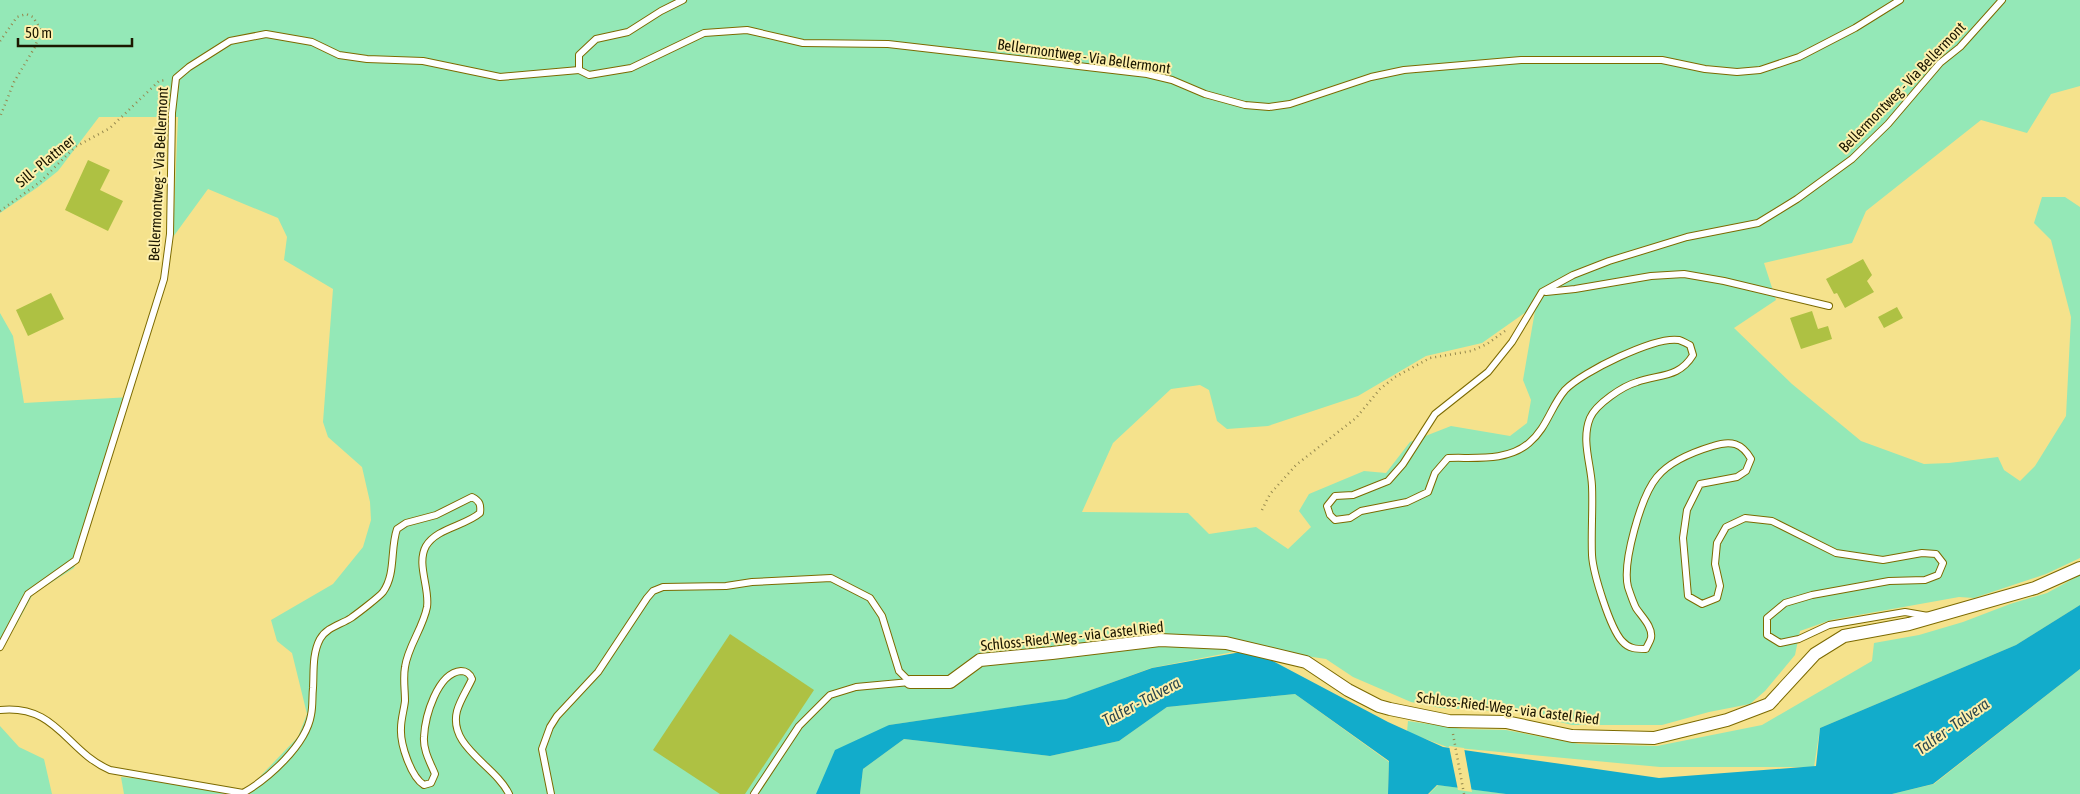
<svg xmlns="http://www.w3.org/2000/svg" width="2080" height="794" font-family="'Asap Condensed',sans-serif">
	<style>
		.green { fill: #94e8b7; fill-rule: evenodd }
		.water { fill: #12accb }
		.pier { fill: #f5e28c }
		.building { fill: #aec143 }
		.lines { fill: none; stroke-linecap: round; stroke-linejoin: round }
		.lane-casing { stroke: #7c6a00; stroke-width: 8 }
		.street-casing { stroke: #7c6a00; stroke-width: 14 }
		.path { stroke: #95884e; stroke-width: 2.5; stroke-dasharray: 1 4; stroke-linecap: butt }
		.lane { stroke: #fff; stroke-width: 6 }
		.street { stroke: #fff; stroke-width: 12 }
		.labels { text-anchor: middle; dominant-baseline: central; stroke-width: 4; stroke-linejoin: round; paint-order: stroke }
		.street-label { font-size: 15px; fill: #1c1700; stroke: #fef0ac }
		.water-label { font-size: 16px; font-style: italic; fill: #2c474f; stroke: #fef0ac }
	</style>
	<rect width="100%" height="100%" fill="#f5e28c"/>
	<g class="green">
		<path d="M0,0H2080V86L2051,94L2027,133L1981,120L1866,211L1852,243L1764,263L1776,300L1734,328L1792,384L1861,441L1924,464L1949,463L1998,457L2004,470L2020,481L2035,466L2066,416L2071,317L2051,240L2034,223L2042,197H2065L2080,207V558L2046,574L1974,598L1959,597L1831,620L1800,631L1795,655L1765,691L1750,704L1709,712L1662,725H1572L1519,712L1441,708L1411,702L1353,677L1326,659L1253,648L1151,668L1067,699L889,725L816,794H247L250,793L251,786L298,737L307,714L292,653L277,641L271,620L333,584L363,547L371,520L370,502L362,467L328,437L323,422L333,289L284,260L287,237L278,218L208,189L173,237L178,117H99L58,171L38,187L0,213ZM1536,305L1523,380L1531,400L1527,423L1510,436L1451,426L1410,442L1386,473L1364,471L1309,494L1299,511L1311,527L1288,549L1256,527L1209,534L1188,513L1082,512L1113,443L1171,389L1200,385L1209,390L1217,421L1227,429L1268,426L1358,396L1426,356L1482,343Z"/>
		<path d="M0,313L13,336L24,403L131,397L74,568L33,594L15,627L0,643Z"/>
		<path d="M2080,575V605L2016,645L1820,728L1814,767H1660L1447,747L1407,732L1408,721L1463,729L1506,730L1579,744L1657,746L1762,725L1872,661L1874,643L1919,635L1963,622L2010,604L2047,593Z"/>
		<path d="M2080,669V794H1892L1934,784Z"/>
		<path d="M1295,694L1389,762L1388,794H860L863,769L904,739L1050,756L1119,741L1167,707Z"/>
		<path d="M0,726L19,747L44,759L52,794H0Z"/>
		<path d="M121,777L232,787V794H124Z"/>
		<path d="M1438,785L1507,794H1429Z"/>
	</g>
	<path class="water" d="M2080,605V669L1933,784L1892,794H1506L1437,785L1428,794H1388L1389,761L1295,694L1167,707L1119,741L1050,756L904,739L863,769L860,794H816L835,750L889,725L1066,699L1152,668L1252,650L1388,722L1443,747L1659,778L1816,766L1820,728L2016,645Z"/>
	<path class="pier" d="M1449,746L1464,748L1472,792L1458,790Z"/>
	<g class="building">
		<path d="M88,160L110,170L100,190L123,201L108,231L65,210Z"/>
		<path d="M1863,259L1872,275L1867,281L1874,292L1845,308L1837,293L1834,294L1826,279Z"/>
		<path d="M51,293L64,319L28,336L16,310Z"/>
		<path d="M1897,307L1903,318L1884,328L1878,317Z"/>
		<path d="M1812,311L1818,329L1828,326L1832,339L1801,349L1790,318Z"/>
		<path d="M730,634L814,690L745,794H720L653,750Z"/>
	</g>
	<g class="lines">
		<g class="lane-casing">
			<g id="lane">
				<path d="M683,0L661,11L628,32L596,39L579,55V70L589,75L631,68L704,33L747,30L803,43L888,44L1147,74L1172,80L1205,94L1245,105L1269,107L1290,104L1371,77L1404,70L1521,60H1662L1705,69L1737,72L1760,70L1799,57L1855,28L1900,0"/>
				<path d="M1546,292L1575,289L1651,276L1684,274L1724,281L1829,306"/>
				<path d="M1928,616L1905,612L1829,625L1799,639L1780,643L1767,635V618L1785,603L1812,595L1889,581L1925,580L1938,575L1943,563L1936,554L1922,553L1883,560L1836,553L1772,521L1745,518L1726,527L1717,543L1715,564L1720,586L1717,598L1702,604L1688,596L1683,538L1687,510L1700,484L1737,477L1746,471L1751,459C1742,443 1731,440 1713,446C1693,452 1670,461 1657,477C1641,496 1622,563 1628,587C1630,593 1633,602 1636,608C1642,617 1653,627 1651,638C1650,642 1647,646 1646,649C1636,649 1629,649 1622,641C1610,628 1593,573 1592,555C1591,532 1593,509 1592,486C1591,464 1581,440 1590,418C1596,404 1623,386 1637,382C1660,374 1679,378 1693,355L1690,345C1687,344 1683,341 1679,340C1655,336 1582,372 1565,390C1551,406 1547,428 1529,443C1507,462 1474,457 1448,458L1435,473L1428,492L1407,502L1361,511L1350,518L1335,520L1330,515L1327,506L1335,496L1353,495L1388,481L1403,464L1435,414L1488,372L1512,342L1542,292L1573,275L1609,261L1687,237L1758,223L1797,199L1852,159L1888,124L1940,63L1960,47L2002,0"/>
				<path d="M0,647L28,594L76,560L164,279L170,234L172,113L176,78L189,67L230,41L266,34L312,42L339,55L367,59L423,61L500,77L579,70"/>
				<path d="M0,710C57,704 66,751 110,770L243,793C268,779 306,745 311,715C313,706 312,697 313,688C314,672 312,654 320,639C327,627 340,625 351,618C358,613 379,597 383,592C396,574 390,549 397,529L406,523L436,515L472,497C480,501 481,505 480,513C465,526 437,528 426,546C416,564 430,588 427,607C423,628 408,646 405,667C403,678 405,690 405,701C404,710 401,719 401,728C400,744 411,777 424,785L431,783L435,774C430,762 423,750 424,737C425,717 437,673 461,671C467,671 470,674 472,679C467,690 460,700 457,711C448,747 495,765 509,794"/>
				<path d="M551,794L542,749L550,727L557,716L598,672L647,598L653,591L663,587L726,586L752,582L831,578L870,598L882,616L899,671L910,682"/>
				<path d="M754,794L799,726L830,695L856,687L910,682"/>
			</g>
		</g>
		<g class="street-casing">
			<path id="street" d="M910,682H950L980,660L1052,653L1160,640L1226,643L1306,662L1348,690L1379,706L1390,709L1449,721L1506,722L1572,736L1654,738L1727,720L1769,704L1815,654L1844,636L1909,624L2035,588L2080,568"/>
		</g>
		<g class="path">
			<path d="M0,41L17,17L26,14L33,17L41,30L35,47L14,82L0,117"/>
			<path d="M0,211L40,182L75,147L110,128L159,81L166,80"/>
			<path d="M1262,510L1270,494L1296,465L1356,418L1380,389L1395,377L1430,358L1471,351L1487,344L1505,331"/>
			<path d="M1453,734L1464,794"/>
		</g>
		<use href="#lane" class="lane"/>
		<use href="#street" class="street"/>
	</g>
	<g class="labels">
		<g class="street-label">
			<text transform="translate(1084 56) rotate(8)">Bellermontweg - Via Bellermont</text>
			<text transform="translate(1902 87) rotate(-46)">Bellermontweg - Via Bellermont</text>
			<text transform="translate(45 161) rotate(-40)">Sill - Plattner</text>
			<text transform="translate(158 174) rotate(-87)">Bellermontweg - Via Bellermont</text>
			<text transform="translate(1072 636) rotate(-6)">Schloss-Ried-Weg - via Castel Ried</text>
			<text transform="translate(1508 708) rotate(7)">Schloss-Ried-Weg - via Castel Ried</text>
		</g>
		<g class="water-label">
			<text transform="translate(1141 701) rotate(-28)">Talfer - Talvera</text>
			<text transform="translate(1952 726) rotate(-35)">Talfer - Talvera</text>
		</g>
	</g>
	<path d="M18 38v8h114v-8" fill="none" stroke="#1c1700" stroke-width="2.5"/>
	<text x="25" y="38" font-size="15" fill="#1c1700" stroke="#fef0ac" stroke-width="4" paint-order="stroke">50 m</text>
</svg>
